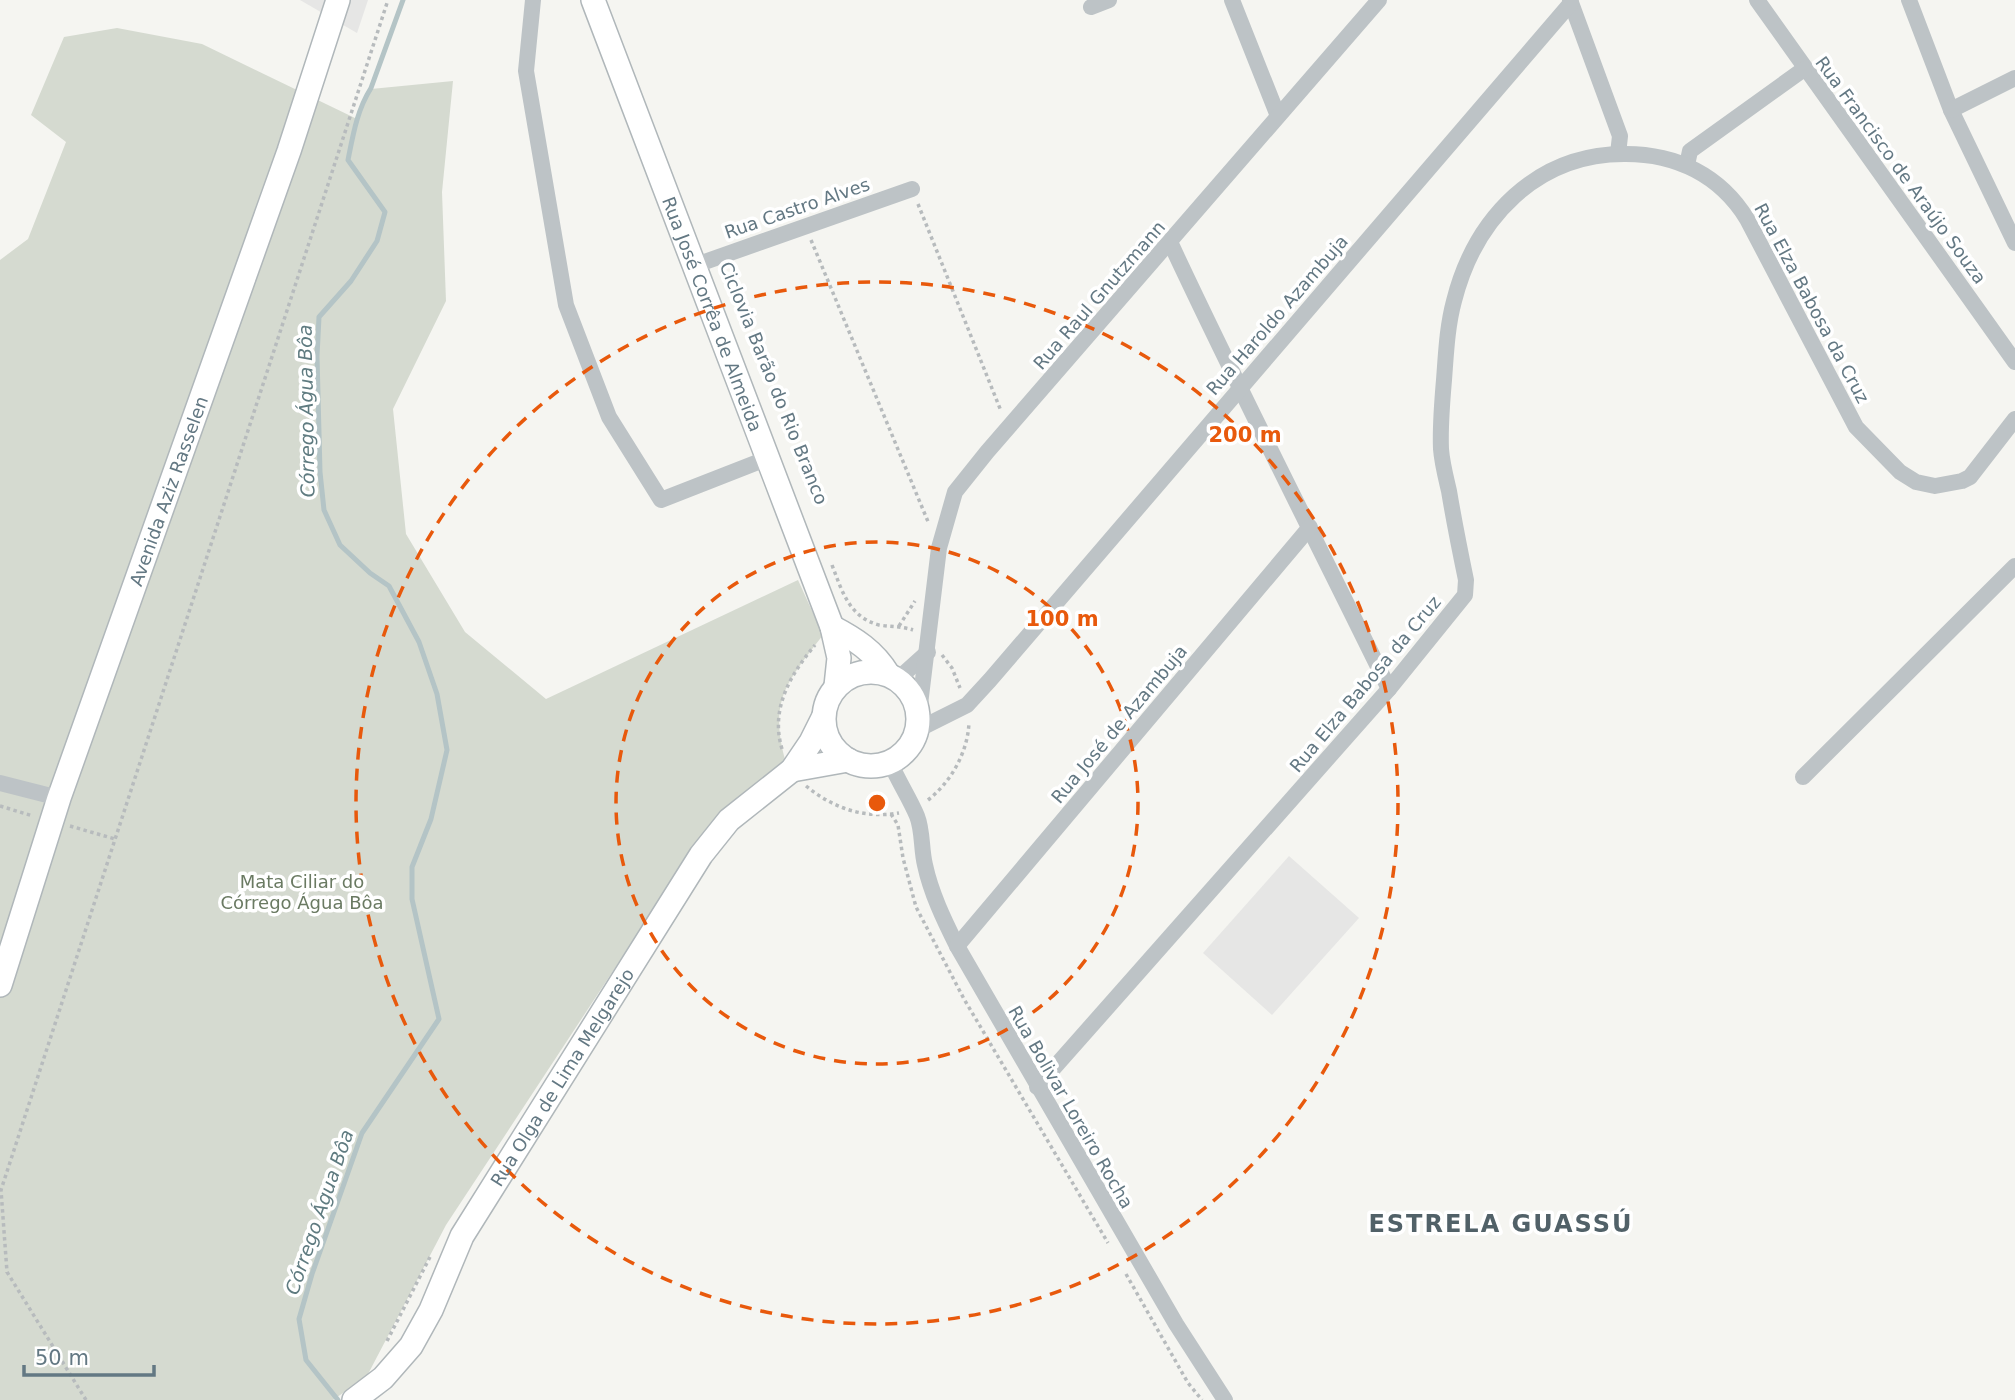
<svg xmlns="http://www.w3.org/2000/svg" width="2015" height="1400" font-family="'DejaVu Sans',sans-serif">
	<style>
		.built { fill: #e6e6e5 }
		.green { fill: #d5dad0 }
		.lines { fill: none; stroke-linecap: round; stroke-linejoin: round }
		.stream { stroke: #b4c4c6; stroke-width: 5 }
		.secondary-casing { stroke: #b0b7ba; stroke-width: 26 }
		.path { stroke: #b7bbbd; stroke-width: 3.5; stroke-dasharray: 3.5 3.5; stroke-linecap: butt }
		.street { stroke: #bdc3c6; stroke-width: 16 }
		.secondary { stroke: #fff; stroke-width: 23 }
		.ring { fill: none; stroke: #e8590c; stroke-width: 3.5; stroke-dasharray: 12 9 }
		.labels { text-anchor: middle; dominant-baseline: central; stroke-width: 7; stroke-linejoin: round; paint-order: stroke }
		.street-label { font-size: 18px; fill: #637883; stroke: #fff }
		.park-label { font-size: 18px; fill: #6a7a62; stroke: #fff }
		.water-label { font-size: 19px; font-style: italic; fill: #5f7b80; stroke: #fff }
		.district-label { font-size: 24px; font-weight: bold; letter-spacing: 2px; fill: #516168; stroke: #fff }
		.centre { fill: #e8590c; stroke: #fff; stroke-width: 3.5 }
		.ring-label { font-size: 21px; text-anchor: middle; font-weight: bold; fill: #e8590c; stroke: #fff; stroke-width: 7; stroke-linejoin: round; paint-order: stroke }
	</style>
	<rect width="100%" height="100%" fill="#f5f5f1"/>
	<g class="built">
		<path d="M300,0H368L357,33Z"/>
		<path d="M1289,856L1359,918L1272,1015L1203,953Z"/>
	</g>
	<path class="green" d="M117,28L202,44L357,119L371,89L453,81L442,192L446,301L393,409L406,534L465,632L546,699L798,580L823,635C787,682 768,700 786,763L657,904L446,1225L367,1376L333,1400H0V260L28,239L66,142L31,115L64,37Z"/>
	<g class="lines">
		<path class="stream" d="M338,1400L306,1360L299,1319L312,1274L362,1133L439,1019L412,899V867L431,819L447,750L437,694L419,642L389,586L370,573L340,545L324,510L320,472L317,356L319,317L351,281L377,241L385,212L348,160C353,135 357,110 371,88L403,0"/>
		<g class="secondary-casing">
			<g id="secondary">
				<path id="s1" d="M593,0L832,627L839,658L836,686"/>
				<path d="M832,627C855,639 874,651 888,674"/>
				<circle cx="871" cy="719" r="47"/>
				<path d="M792,770L848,760"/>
				<path id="s2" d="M0,985L59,798L289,151L338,0"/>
				<path id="s3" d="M354,1400L383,1378L411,1346L431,1310L462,1236L701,855L729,820L792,770L811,742L823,718"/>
			</g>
		</g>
		<g class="path">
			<path d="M918,204L1001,411"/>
			<path d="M811,240L929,524"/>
			<path d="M832,565C842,591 849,617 879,625C891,627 901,626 913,630"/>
			<path d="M899,626L915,601"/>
			<path d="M942,655L952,668L960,688"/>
			<path d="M782,749C770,709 790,675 815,645"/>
			<path d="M806,786C833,808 864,819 899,813"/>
			<path d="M928,800C951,782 968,752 969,722"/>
			<path d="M0,806L33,816"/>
			<path d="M891,814L898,825L903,858L916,907L964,999L1108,1243"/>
			<path d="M70,826L115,839"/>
			<path d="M1126,1274L1188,1383L1202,1400"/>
			<path d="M387,1341L430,1257"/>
			<path d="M86,1400L7,1272L1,1190L388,0"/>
		</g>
		<g class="street">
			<path d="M533,0L526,71L566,305L609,417L661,500L766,459"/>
			<path d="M1232,0L1278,116"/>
			<path d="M1570,0L1620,136L1618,154"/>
			<path d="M1757,0L2015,362"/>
			<path d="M1909,0L1951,110L2015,243"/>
			<path d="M1091,7L1109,0"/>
			<path d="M1951,110L2015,78"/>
			<path d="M1687,165L1690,151L1804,69"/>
			<path d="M1170,242C1240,392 1316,540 1389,689"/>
			<path d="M696,265L912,189"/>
			<path d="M898,679L928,652"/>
			<path d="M918,721L939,548L955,492L987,452L1379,0"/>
			<path d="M917,730L967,705L990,680L1571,3"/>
			<path d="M890,762C898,781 909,797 917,816C923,831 921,849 925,865C931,893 944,920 957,946L1176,1324L1225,1400"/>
			<path d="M1803,777L2015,566"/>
			<path d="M0,783L59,798"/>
			<path d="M957,946L1310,527"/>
			<path d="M1037,1087L1389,689L1465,595L1466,580C1460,551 1454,521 1449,491C1446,478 1442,463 1441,449C1440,426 1442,403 1444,380C1446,354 1447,327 1454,301C1475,218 1537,153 1626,154C1676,154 1720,175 1747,219L1856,427L1900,472L1916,482L1935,486L1962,481L1970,477L2015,419"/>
		</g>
		<use href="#secondary" class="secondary"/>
	</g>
	<g class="ring">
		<circle cx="877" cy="803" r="261"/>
		<circle cx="877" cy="803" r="521"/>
	</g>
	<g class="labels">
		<g class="street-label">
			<text transform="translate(1901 170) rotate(54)">Rua Francisco de Araújo Souza</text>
			<text transform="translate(797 208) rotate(-19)">Rua Castro Alves</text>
			<text transform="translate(1099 295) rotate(-49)">Rua Raul Gnutzmann</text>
			<text transform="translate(1812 303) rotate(62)">Rua Elza Babosa da Cruz</text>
			<text stroke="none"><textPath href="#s1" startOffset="336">Rua José Corrêa de Almeida</textPath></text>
			<text transform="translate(1277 315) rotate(-49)">Rua Haroldo Azambuja</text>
			<text transform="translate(774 383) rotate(68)">Ciclovia Barão do Rio Branco</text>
			<text stroke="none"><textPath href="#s2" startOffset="522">Avenida Aziz Rasselen</textPath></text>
			<text transform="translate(1365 684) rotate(-50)">Rua Elza Babosa da Cruz</text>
			<text transform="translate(1119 724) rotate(-50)">Rua José de Azambuja</text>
			<text stroke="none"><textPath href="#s3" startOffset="388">Rua Olga de Lima Melgarejo</textPath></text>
			<text transform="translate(1071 1107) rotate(60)">Rua Bolivar Loreiro Rocha</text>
		</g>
		<g class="park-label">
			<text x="302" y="881">Mata Ciliar do<tspan x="302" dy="21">Córrego Água Bôa</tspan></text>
		</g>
		<g class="water-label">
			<text transform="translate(306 411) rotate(-91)">Córrego Água Bôa</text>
			<text transform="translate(319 1212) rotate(-71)">Córrego Água Bôa</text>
		</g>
		<g class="district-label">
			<text x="1501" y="1224">ESTRELA GUASSÚ</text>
		</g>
	</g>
	<circle cx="877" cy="803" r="10" class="centre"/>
	<g class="ring-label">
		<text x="1245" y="442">200 m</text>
		<text x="1062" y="626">100 m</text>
	</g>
	<path d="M24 1365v10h130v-10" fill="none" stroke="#637883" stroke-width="3.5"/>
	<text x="35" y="1365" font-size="21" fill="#637883" stroke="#ffffff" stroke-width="5" paint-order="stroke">50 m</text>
</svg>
